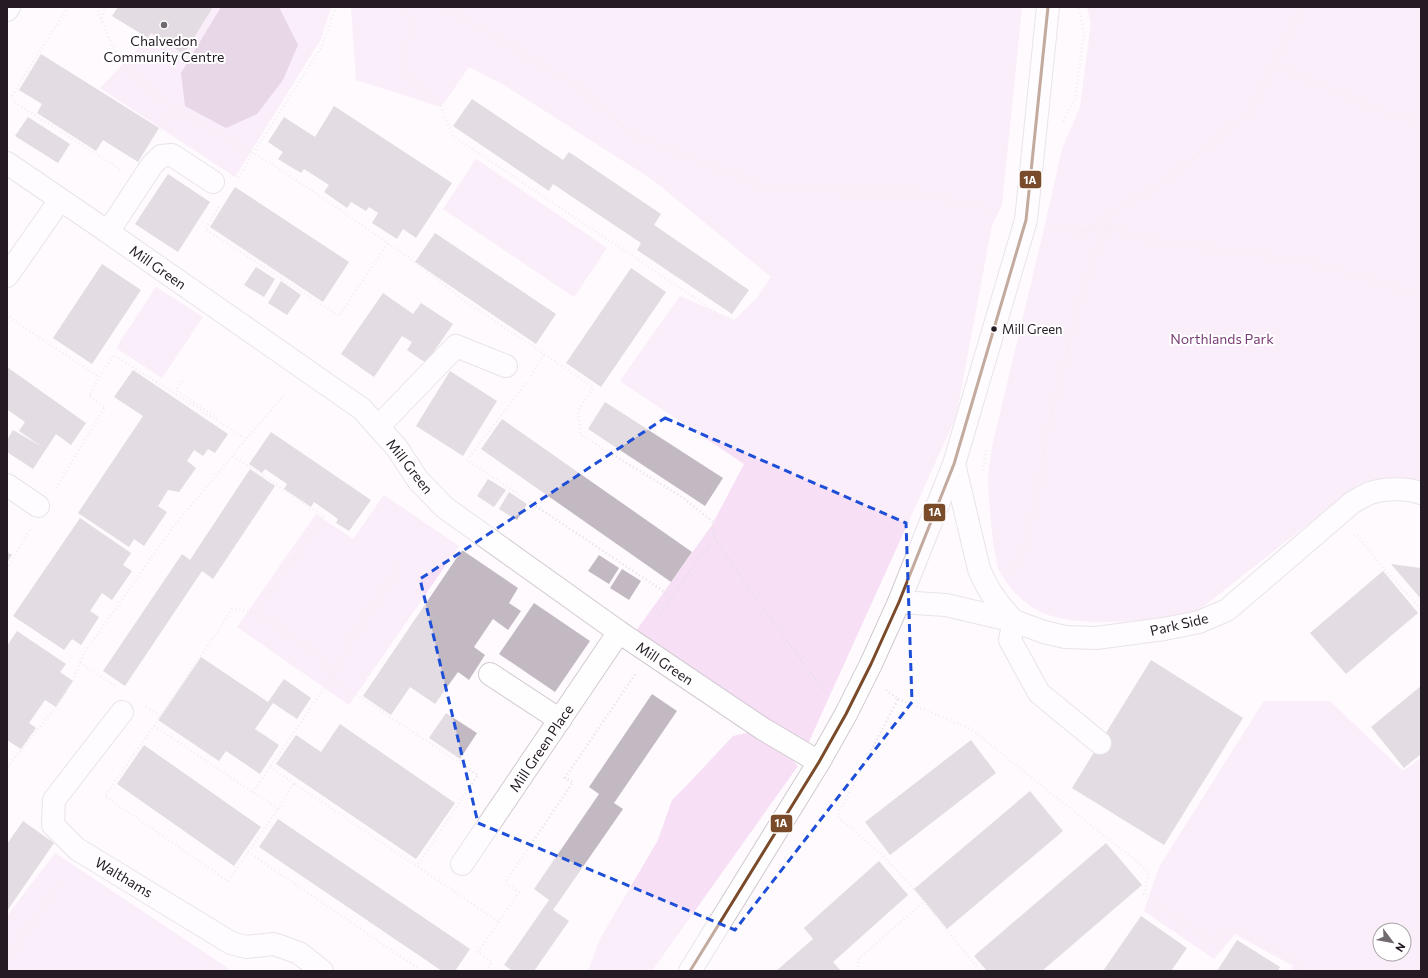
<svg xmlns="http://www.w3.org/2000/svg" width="1428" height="978" font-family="Commissioner,sans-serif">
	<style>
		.green { fill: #f7dff5; fill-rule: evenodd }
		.water { fill: #cfadcd }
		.building { fill: #c3b9c2 }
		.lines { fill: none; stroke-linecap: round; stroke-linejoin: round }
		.minor-casing { stroke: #d1cad0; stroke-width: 24 }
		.path { stroke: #e3e2e3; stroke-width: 2.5; stroke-dasharray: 1 3; stroke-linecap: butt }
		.minor { stroke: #fffeff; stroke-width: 22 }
		.bus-1-casing { stroke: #fff; stroke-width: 6 }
		.bus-1 { stroke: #7a4b2a; stroke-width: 3 }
		.marked { fill: none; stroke: #1d4ed8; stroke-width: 3; stroke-dasharray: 8 5; stroke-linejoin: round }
		.poi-dot { fill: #716970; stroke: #fff; stroke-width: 1.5 }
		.bus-dot { fill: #251b24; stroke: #fff; stroke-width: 1.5 }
		.labels { text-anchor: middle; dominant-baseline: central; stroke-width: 4; stroke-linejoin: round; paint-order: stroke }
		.bus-label { font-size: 13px; fill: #251b24; stroke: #fff; text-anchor: start }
		.poi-label { font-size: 14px; fill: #251b24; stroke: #fff }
		.street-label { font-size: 14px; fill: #251b24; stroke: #fff }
		.park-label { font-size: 14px; fill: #783d76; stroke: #fff }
		.line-badge { stroke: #fff; stroke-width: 1.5 }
		.badge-label { font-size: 11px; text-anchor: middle; font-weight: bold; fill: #fff }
	</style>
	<rect width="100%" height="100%" fill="#fefafd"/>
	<g class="green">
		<path d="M213,7H331L321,39L235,177L100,88L148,38L151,33L184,53Z"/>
		<path d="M351,7H1022L1002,205L992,225L956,417L807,746L633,635L712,525L744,464L620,381L680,296L734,320L757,298L771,277L653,180L504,85L469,67L441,107L356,80Z"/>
		<path d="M1087,7H1421V481C1400,474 1380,479 1359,484L1199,610C1159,621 1082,629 1043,613C1024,605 1007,587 998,568C996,562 996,554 994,548C991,526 989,503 988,481C988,470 991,458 992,447L1043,233L1062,149L1080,107L1091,23Z"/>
		<path d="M476,159L607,248L574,297L443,209Z"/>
		<path d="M156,287L203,317L162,378L116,348Z"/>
		<path d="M384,495L459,546L349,705L237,627L316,514L353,539Z"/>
		<path d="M1264,701H1330L1403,771L1421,758V971H1290L1293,966L1235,934L1214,959L1144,911L1159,867ZM1380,930H1404V954H1380Z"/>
		<path d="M763,729L798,766L652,971H588L600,939L658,840L672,800L688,784L733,736Z"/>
		<path d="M55,853L229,969L228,971H7V916Z"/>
	</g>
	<path class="water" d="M221,7H279L298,45L283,80L257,114L226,128L185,106L181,73Z"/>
	<g class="building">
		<path d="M118,7H213L184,54L151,33L148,38L112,16Z"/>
		<path d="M41,54L159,128L138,162L103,140L96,151L37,113L42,104L19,90Z"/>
		<path d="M472,99L563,160L569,152L661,214L654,225L749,290L732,314L637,250L641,243L553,184L549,191L453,126Z"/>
		<path d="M334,106L452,183L416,238L403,229L397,239L372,223L378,213L369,207L366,211L351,202L347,208L324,192L329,185L304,169L301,173L278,159L283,152L268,142L284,117L315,137Z"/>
		<path d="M28,117L70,144L58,163L15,136Z"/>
		<path d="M168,174L210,202L178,252L135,224Z"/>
		<path d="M235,187L349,262L323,302L210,227Z"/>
		<path d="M435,233L556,314L536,344L415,262Z"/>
		<path d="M102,264L141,290L92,364L53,338Z"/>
		<path d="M256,267L275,279L264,297L244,285Z"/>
		<path d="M631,268L666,292L601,387L566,363Z"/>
		<path d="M281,281L301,295L287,315L268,303Z"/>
		<path d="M383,293L413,314L421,303L453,324L426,363L407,350L412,342L402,336L374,377L341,354Z"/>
		<path d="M7,367L86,423L71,445L56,434L33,469L7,452V440L13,430L42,447L19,431L25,422L8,410L7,412Z"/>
		<path d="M133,370L228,434L215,453L208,449L203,456L194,450L187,461L196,468L179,492L168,490L158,506L167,512L144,546L134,539L129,547L78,513L143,416L114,397Z"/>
		<path d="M450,371L497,401L463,456L416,426Z"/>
		<path d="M605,402L723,478L705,506L588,429Z"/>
		<path d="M502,419L692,552L671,582L481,449Z"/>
		<path d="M271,432L371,500L349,531L336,523L338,519L314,502L311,507L284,489L287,484L265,469L262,473L249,464Z"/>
		<path d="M250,469L275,486L213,579L202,571L125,686L103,671L182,554L190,560Z"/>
		<path d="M488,479L506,490L494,507L477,496Z"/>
		<path d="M509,492L527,504L517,520L499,509Z"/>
		<path d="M80,518L131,553L123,565L132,571L112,600L102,593L90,611L99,617L81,645L72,639L64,650L13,616Z"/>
		<path d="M462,550L518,588L509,603L521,611L508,630L493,619L474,647L485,655L469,680L458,672L435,704L410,687L391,715L363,696Z"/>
		<path d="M7,552L12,555L7,562Z"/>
		<path d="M599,555L619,568L609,584L588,571Z"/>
		<path d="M1391,564L1421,568V599Z"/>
		<path d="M622,569L641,581L629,600L610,588Z"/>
		<path d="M1383,571L1418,613L1346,674L1310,633Z"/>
		<path d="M534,603L590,641L555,692L499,654Z"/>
		<path d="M17,631L66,664L60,672L73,681L56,707L45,700L29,723L36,728L21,749L7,740V646Z"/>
		<path d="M201,657L268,702L284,679L311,698L297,719L273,703L255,729L279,745L260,774L226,751L219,761L158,720Z"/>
		<path d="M1151,660L1243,718L1164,845L1072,788Z"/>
		<path d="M1421,686V754L1404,768L1371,727Z"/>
		<path d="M652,694L677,711L614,803L623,809L553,910L569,921L534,971H513L504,965L549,900L534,889L599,794L589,787Z"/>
		<path d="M446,713L477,733L460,759L429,738Z"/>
		<path d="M340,724L455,803L416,859L276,764L296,735L321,752Z"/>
		<path d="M971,740L996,773L890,855L865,822Z"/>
		<path d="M144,745L261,827L234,866L117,784Z"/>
		<path d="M1030,791L1063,831L947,929L914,889Z"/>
		<path d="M278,819L470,949L455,971H442L259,847Z"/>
		<path d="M23,821L54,843L7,911V844Z"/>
		<path d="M1106,843L1142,885L1042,971H987L974,956Z"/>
		<path d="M879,861L908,895L833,962L841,971H776L813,939L804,928Z"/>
		<path d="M1141,916L1187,948L1171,971H1103Z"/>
		<path d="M1237,940L1280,967L1278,971H1217Z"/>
	</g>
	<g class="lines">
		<g class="minor-casing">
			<g id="minor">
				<path d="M7,10L9,7"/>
				<path d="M7,163L108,232L362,409L397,448L418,480L444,507L619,632L763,729L819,762"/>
				<path d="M108,232L152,165L161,156L172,155L213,182"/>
				<path d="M7,276L60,200"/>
				<path d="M378,427L456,346L506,366"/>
				<path d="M954,464L979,569C987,590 999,606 1014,621L1010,640L1039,693L1100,743"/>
				<path d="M7,485L38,506"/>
				<path d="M899,602L946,605L1014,621L1044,632L1065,637L1096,638L1164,629L1199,622L1227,610L1353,502C1359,499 1365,495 1370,493C1386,488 1406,488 1421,493"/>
				<path d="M490,674L560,720"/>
				<path d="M122,712L54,800L53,825L77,849L231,943L246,947L274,944L299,953L322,971"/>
				<path d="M462,864L619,632"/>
				<path d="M690,971L819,762L846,714L871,664L899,602L954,464L1026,220L1048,7"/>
			</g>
		</g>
		<g class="path">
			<path d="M68,7L12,95L14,102L120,169"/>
			<path d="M96,7L111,43L127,68L141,83L174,108L270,163L311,190L415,262L462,299L593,387L578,411L581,435L682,497L713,522L715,539L687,575L653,625"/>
			<path d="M403,7L413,25L400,66L441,107L453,136L716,312"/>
			<path d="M444,7L581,88L631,134L761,185L851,192H914L999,212"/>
			<path d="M101,18L106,7"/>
			<path d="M1275,64L1377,110L1421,123"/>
			<path d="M1063,121L1075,99L1084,32L1078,7"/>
			<path d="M160,130L174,108"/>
			<path d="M238,177L321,48L336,7"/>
			<path d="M219,207L205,229L339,316L388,243"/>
			<path d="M1050,225L1080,233L1107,225L1136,238L1310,262L1421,295"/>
			<path d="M1082,231L1165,181L1250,111L1275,64L1301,7"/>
			<path d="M7,314L13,320L99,377L114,355L246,439"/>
			<path d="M531,376L544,354"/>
			<path d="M182,381L176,390L218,419"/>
			<path d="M526,383L467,460L672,597"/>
			<path d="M233,456L323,516L256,612"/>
			<path d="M983,471L986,450"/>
			<path d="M56,488L105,407L89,396L99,377"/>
			<path d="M1354,535L1356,534L1383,568L1421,609"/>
			<path d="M715,539L752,593L827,695"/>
			<path d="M7,569L30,530"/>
			<path d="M1011,576L1013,569L1026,546L1038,491L1047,430L1064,363L1083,289L1107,226"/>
			<path d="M80,663L117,687"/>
			<path d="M332,677L348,650L352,638L401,565"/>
			<path d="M886,690L898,699L837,816L880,853L914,889L980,971"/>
			<path d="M898,699L971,729L1146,869L1148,877L1144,894L1214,943L1232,927L1300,965L1297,971"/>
			<path d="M146,707L161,716"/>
			<path d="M154,726L278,809L228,881L105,796Z"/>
			<path d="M154,726L232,609L256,612L325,659L331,677"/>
			<path d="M270,767L294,783"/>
			<path d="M7,771L8,766L56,707L73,681L83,655L170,531L246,439L285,394"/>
			<path d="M253,792L331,678L478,775L417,866"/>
			<path d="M278,809L294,783L499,922"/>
			<path d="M248,852L422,971"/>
			<path d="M7,960L60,881"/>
			<path d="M214,971L217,964"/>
			<path d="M486,971L492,962L478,952L519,892L505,883L573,782L565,778L636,673"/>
			<path d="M857,971L859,958L924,902"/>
			<path d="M1418,971L1421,968"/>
		</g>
		<use href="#minor" class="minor"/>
		<g class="bus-1-casing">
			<path id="bus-1" d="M690,971L819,762L846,714L871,664L899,602L954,464L1026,220L1048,7"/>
		</g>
		<use href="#bus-1" class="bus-1"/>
	</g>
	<path d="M0 0H1428V978H0ZM665,418L906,523L912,702L735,930L478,823L420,579Z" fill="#fefafd" fill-opacity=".55" fill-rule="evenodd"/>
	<path class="marked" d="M665,418L906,523L912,702L735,930L478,823L420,579Z"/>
	<circle class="poi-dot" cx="164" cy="25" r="4"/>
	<circle class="bus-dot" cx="994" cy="329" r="3.5"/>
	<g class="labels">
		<g class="bus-label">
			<text x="1002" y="329">Mill Green</text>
		</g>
		<g class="poi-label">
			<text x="164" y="40">Chalvedon<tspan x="164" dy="16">Community Centre</tspan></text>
		</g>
		<g class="street-label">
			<text transform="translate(158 267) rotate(35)">Mill Green</text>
			<text transform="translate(410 466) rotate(52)">Mill Green</text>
			<text transform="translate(1179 624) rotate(-13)">Park Side</text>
			<text transform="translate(665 663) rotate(34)">Mill Green</text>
			<text transform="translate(541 748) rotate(-56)">Mill Green Place</text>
			<text transform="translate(124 877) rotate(31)">Walthams</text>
		</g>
		<g class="park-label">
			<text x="1222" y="338">Northlands Park</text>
		</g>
	</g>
	<g class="line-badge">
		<rect x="1019" y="170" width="23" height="19" rx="4" fill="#7a4b2a"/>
		<rect x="923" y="503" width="23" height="19" rx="4" fill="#7a4b2a"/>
		<rect x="770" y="814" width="23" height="19" rx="4" fill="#7a4b2a"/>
	</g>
	<g class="badge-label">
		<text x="1030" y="184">1A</text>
		<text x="935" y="516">1A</text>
		<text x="781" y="827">1A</text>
	</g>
	<rect width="1428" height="978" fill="none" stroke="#251b24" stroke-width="16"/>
	<g transform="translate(1392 942) rotate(122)"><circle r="19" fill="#ffffff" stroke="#a8a4a7"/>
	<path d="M0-3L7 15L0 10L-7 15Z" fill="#716970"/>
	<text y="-6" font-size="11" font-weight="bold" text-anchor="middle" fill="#251b24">N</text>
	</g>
</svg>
